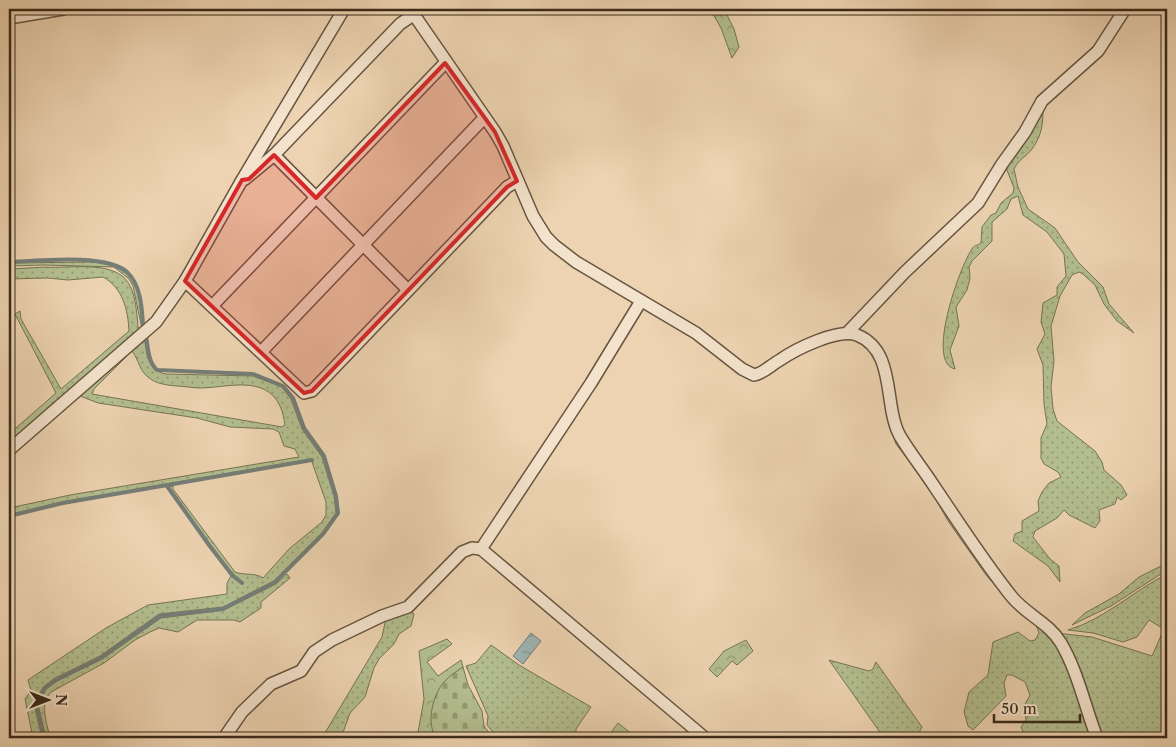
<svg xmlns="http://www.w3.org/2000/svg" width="1176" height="747" font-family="'Libre Caslon Text',serif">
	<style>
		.grass { fill: url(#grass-dots); stroke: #767454; fill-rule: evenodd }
		.forest { fill: url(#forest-crowns); stroke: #767454 }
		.cemetery { fill: url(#cemetery-stones); stroke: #767454 }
		.water { fill: url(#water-ripples); stroke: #757e78 }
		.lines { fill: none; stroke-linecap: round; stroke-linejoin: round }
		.stream { stroke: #757e78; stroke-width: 4 }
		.minor-casing { stroke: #675540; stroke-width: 14 }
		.minor { stroke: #f3e2cc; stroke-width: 11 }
		.marked { fill: #d62828; fill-opacity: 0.2; stroke: #d62828; stroke-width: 4; stroke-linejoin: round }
	</style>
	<defs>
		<pattern id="grass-dots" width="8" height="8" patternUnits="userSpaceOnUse" patternTransform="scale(1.25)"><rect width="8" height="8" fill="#b3be8f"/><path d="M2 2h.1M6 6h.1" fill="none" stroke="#939b74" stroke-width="1.8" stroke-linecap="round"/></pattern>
		<pattern id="forest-crowns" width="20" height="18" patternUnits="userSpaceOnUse" patternTransform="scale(1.25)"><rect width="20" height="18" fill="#b3be8f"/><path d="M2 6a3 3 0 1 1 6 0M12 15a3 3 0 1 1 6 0" fill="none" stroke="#939b74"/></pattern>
		<pattern id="cemetery-stones" width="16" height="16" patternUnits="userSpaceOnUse" patternTransform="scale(1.25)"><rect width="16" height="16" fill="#b3be8f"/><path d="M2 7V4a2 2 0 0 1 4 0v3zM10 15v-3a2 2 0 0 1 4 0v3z" fill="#939b74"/></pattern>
		<pattern id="water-ripples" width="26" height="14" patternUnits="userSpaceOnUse" patternTransform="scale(1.25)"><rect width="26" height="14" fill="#9db6b6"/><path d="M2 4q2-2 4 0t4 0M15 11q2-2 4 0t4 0" fill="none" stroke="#819493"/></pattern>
	</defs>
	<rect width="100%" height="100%" fill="#edd3b1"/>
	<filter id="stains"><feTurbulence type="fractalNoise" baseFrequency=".004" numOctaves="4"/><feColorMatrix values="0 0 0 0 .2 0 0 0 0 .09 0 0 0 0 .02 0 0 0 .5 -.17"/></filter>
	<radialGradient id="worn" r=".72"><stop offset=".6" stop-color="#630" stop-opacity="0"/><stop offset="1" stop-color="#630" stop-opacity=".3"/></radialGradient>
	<g class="grass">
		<path d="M1043,104C1043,122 1043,134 1032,149C1026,157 1018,160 1014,169L1018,187L1028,209L1055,228L1078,262L1103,287L1109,304L1134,333L1117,321L1104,304L1095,285L1083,274L1079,272L1072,275L1060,296L1051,326L1054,361L1051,387L1053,409L1057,421L1095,451L1102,462L1104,470L1121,485L1127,495L1121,500L1117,497L1115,504L1099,510L1100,521L1095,528L1069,515L1064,510L1057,518L1035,531L1033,537L1050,559L1059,566L1060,582L1048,566L1013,541L1015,534L1022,531V521L1039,511L1038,501L1042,492L1049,483L1061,477L1058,472L1044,464L1041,458V438L1047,424L1044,404L1043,365L1037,349L1045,334L1041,322L1043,303L1057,295V287L1066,276L1064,254L1047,232L1023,215L1018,196L1011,199L1007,209L992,222V241L972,261L969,267L970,278L967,290L956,307L959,326L950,350L955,369C925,363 960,266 972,249C974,245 977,246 981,243L982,227L991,215L996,213L1001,203L1013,193L1014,188L1005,165Z"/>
		<path d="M92,262C138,267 139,288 142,329L133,286L129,279L114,267L45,265L9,266V263Z"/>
		<path d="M45,267C71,269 119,258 131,288C137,302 137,319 139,335L9,446V434L56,393L15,314L20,311L21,319L61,389L129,331C128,310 123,288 103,277L68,280L48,278L9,279V269Z"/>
		<path d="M144,336C147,353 146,369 165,374L253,376L282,387L291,399L302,429L322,457L334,496L336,513L322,533L274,581L223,607L159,614L100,656L55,678L43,687L34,704L42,738H33L25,699L31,690L28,680L106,628L148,605L227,594V583L231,576L242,583C213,555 193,519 169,487L173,486V489L235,572C245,576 254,572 263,578L289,549L322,522L326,515V502L311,459L62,502L9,515L14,507L70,495L299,457L295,449L284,446L279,432L273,429L230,427L197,418L98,403L80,396L48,418ZM132,351C139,360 139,370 148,377C156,384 166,385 177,386C184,386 192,388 200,388C226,388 265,374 280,406C283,412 284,419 285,425L282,427L92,394L94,389Z"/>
		<path d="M891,429L981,558L1057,639L1096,738H1026L1021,727L1026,720L1024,706L1030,695L1025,682L1012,675H1007L1004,683L1006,696L973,730L968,726L964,712L969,692L988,675L993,642L1018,632L1030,641L1035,640L1039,633L1036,625L1012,605L986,575L948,521L929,487L896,444Z"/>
		<path d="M1167,563V570L1111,606L1072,625L1085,613L1119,594L1139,577Z"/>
		<path d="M287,574L290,578L261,602V608L240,622L234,620H197L178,632L159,628L150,632L135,640L104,663L51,692C39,704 47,723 50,738H46L38,704L46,689L57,681L102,659L161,618L224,610L276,584Z"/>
		<path d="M1167,574V738H1100L1056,633L1092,637L1152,656L1164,629L1149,620L1137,637L1123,642L1093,633L1068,630C1105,619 1133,591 1167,574Z"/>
		<path d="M408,609L414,614L411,626L399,634L394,644L379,659L374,668L365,697L350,713L341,738H322L382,637L386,618Z"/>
		<path d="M491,645L519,665L591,707L576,729V738H498L487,725L488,716L466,666L476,663Z"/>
		<path d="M829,660L869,671L873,669L876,662L922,727L916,738H884Z"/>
	</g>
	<g class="forest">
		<path d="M710,9H724L734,29L739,47L732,58L721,28Z"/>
		<path d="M447,639L452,644L427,662L438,676L461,660L463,667L444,682L433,734L437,738H417L424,699L419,651Z"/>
		<path d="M746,640L753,651L737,665L732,661L717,677L709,669L724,651Z"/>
		<path d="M618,723L637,738H607Z"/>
	</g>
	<path class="cemetery" d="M463,667L468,685L482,711L484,726L493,738H437C425,725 433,694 444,682C449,676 457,671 463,667Z"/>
	<path class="water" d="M531,633L541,641L523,664L513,656Z"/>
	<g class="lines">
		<g class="stream">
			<path d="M9,262C36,261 106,253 127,272C141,285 142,308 143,326"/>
			<path d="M167,486L209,545L232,575L242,583"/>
			<path d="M9,516L63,503L312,460"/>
			<path d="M44,738L36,704L45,688L56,680L101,658L160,616L223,609L275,582L323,534L338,513L336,496L324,456L304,428L293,398L283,386L253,374L157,370C148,362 148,347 146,336"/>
		</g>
		<g class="minor-casing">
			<g id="minor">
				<path d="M410,9L495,132L503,146L533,216L546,237L554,245L576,262L696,333L742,369L754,375C764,373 771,365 780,360C796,349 838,328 857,335C897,351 883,406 900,436C910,453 923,469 934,486C959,523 984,562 1012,597C1027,615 1049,623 1061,643C1078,672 1085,707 1097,738"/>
				<path d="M9,18L63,9"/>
				<path d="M274,155L407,289"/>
				<path d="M245,179L274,155L400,24L413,15"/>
				<path d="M185,281L304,393L312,391L507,187L517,181"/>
				<path d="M641,301L591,383L481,549L705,738"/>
				<path d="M213,305L445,63"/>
				<path d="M847,333L905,272L978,203L1002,164L1025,132L1042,101L1098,51L1125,9"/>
				<path d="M261,352L484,118"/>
				<path d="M9,450L156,322L185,281L242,180L344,9"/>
				<path d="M224,738L242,712L271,684L301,671L314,652L332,640L382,616L408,607L462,552L472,548L481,549"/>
			</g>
		</g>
		<use href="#minor" class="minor"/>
	</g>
	<path class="marked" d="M445,63L495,132L517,181L507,187L312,391L304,393L185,281L242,180L249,179L274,155L316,198Z"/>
	<rect width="1176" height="747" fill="none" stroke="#edd3b1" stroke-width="30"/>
	<rect x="10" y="10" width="1156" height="727" fill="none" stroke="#3a2b1a" stroke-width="2.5"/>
	<rect x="15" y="15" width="1146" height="717" fill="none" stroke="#3a2b1a"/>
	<g transform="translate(48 700) rotate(90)" stroke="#f3e2cc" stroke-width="4" paint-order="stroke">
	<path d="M0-4L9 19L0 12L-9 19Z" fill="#3a2b1a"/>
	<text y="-8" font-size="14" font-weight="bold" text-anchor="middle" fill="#3a2b1a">N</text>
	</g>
	<path d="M994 714v8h86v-8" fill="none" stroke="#3a2b1a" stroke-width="2.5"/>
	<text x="1001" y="714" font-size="15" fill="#3a2b1a" stroke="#f3e2cc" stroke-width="4" paint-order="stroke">50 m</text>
	<rect width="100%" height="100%" filter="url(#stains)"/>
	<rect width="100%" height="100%" fill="url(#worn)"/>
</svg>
